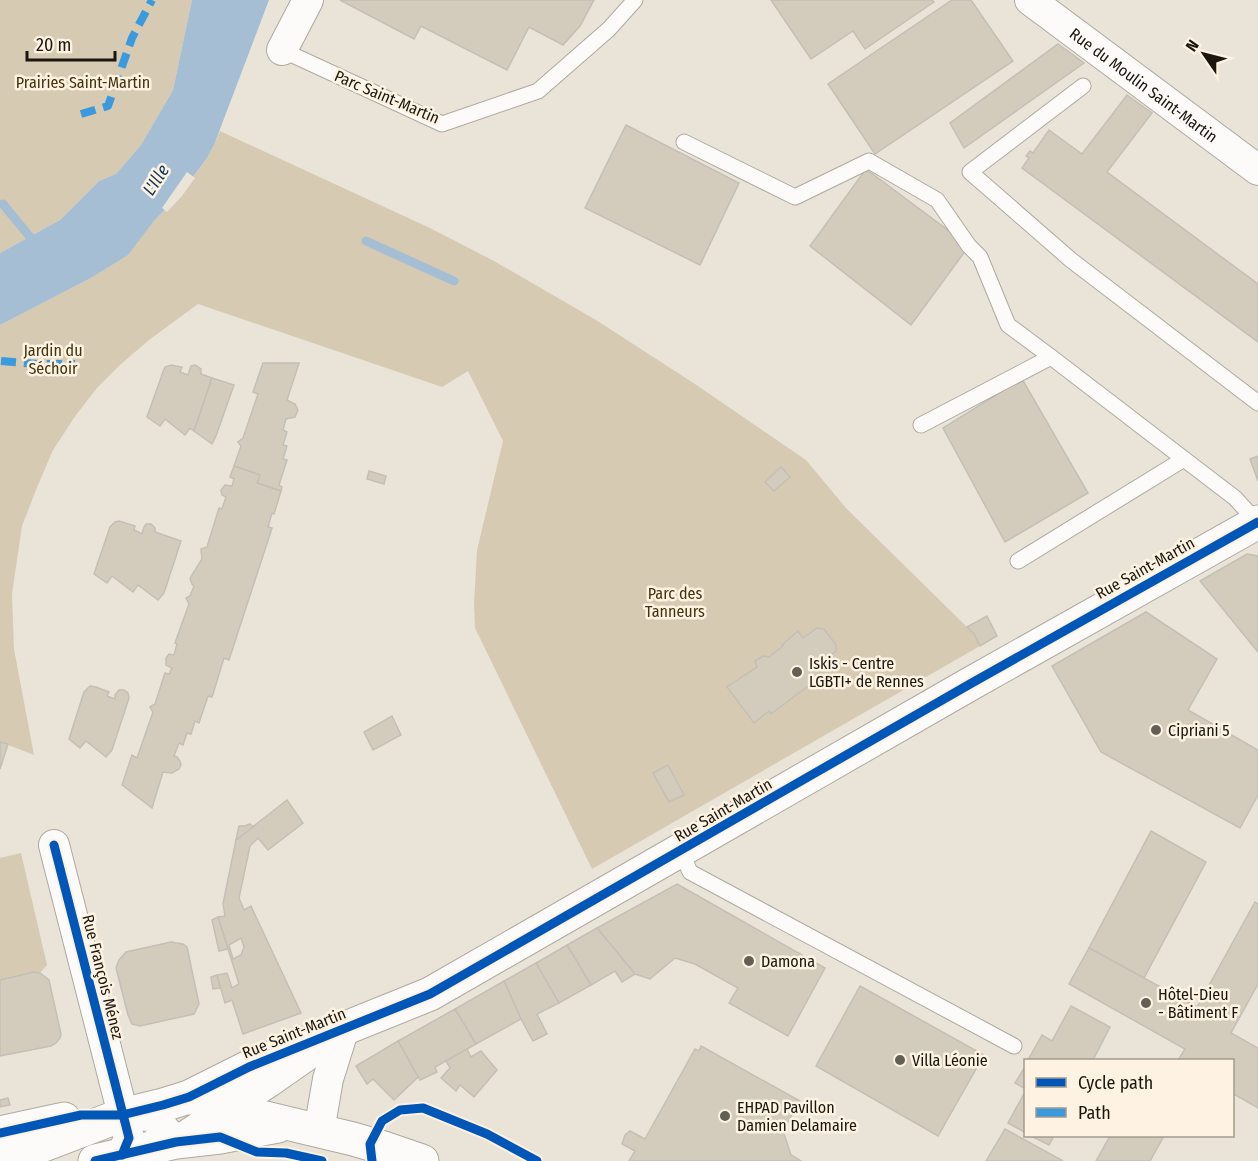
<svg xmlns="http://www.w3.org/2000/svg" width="1258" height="1161" font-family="'Fira Sans Condensed',sans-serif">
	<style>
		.green { fill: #d6cab3 }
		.water { fill: #a6bed4 }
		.pier { fill: #eae4d8 }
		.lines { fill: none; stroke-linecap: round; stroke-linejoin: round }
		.stream { stroke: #a6bed4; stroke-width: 9 }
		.building { fill: #d3ccbd; stroke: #c4bfb6; stroke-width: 1.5; fill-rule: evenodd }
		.lane-casing { stroke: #aea9a0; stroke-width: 17 }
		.street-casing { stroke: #aea9a0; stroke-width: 32 }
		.primary-casing { stroke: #aea9a0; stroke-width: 35 }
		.lane { stroke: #fcfbf9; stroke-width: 15 }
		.street { stroke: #fcfbf9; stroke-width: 30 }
		.primary { stroke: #fcfbf9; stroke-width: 33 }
		.quiet { stroke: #3b9ade; stroke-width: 8; stroke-dasharray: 15 8; stroke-linecap: butt }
		.cycleway-casing { stroke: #fef3e2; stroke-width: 13 }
		.cycleway { stroke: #0057b8; stroke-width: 9 }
		.poi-dot { fill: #635f55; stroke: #fef3e2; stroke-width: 2 }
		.labels { text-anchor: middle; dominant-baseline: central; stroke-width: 5; stroke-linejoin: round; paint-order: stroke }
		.park-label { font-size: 16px; fill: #45320d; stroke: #fef3e2 }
		.street-label { font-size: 16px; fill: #1b170f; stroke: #fef3e2 }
		.poi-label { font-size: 16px; fill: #1b170f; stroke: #fef3e2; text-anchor: start }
		.water-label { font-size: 18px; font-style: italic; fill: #0f375b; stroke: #fef3e2 }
	</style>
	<rect width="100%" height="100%" fill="#eae4d8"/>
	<g class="green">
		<path d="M0,0H192L173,90L141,145L116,174L99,181L60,220L0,253Z"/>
		<path d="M220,131L430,228L494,261L596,320L692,382L806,460L846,508L974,634L980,646L592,869L475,628L474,604L477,550L503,441L468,371L442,387L198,304L149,340L120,365L97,388L76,415L53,450L38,485L22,526L12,594L14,649L34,755L8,745L0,769V325L89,279L153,222L180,194L207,158L214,145Z"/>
		<path d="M21,853L47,965L40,973L33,972L0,980V858Z"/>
	</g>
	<path class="water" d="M192,0H269L214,145L207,158L180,194L153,222L128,255L89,279L0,325V253L60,220L99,181L116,174L141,145L173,90Z"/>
	<path class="pier" d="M187,172L195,178L182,196L167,212L162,208Z"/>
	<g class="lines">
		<g class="stream">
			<path d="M3,204L30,237L36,247"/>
			<path d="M366,241L454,281"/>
		</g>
	</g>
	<g class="building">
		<path d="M340,0H594L580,26L563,45L529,27L507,70L421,26L414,39Z"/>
		<path d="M771,0H932L934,2L865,49L853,31L811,59Z"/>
		<path d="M952,0H971L1013,61L875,154L828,84Z"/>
		<path d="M1058,44L1084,63L964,148L950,123Z"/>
		<path d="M1127,95L1152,113L1107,172L1258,284V342L1022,168L1029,158L1026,156L1030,151L1033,153L1049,130L1082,154Z"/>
		<path d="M626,125L739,183L700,265L585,208Z"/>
		<path d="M866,169L969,246L911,325L810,246Z"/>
		<path d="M263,363H299L287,400L295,404L298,410L295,417L286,419L283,430L287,432L283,445L287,446L283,459L287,460L279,485L282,487L281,491L257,483L260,475L234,466L241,446L238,442L243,438L258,394L253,392Z"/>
		<path d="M171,365L182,367L180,372L188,375L191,366L195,365L201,369V374L212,378L194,431L190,428L185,435L165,419L160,426L147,417L163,372L165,367Z"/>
		<path d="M212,378L234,385L216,436L212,444L194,431Z"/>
		<path d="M1022,379L1088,493L1005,542L943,428Z"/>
		<path d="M1258,456V481L1250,459Z"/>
		<path d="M234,466L260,475L257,483L281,491L274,514L272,513L268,527L272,528L229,660L224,658L212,697L208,696L199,723L195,721L191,734L187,733L183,745L179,743L174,756L177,757L180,761L181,765L179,769L172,773L163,772L152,808L122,785L132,755L137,758L153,712L150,707L155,704L165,673L169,674L172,668L166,665V658L169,654L174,655L177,644L175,643L189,604L186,598L190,596L194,586L192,584L190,578L202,559L201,549L207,547L219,508L222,509L226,497L222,495L221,490L225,485L232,486L234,479L230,477Z"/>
		<path d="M781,467L790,477L774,491L765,482Z"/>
		<path d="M369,471L386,476L384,484L367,479Z"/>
		<path d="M119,521L135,526L134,530L142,534L144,527L146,524H151L155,528V532L181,541L164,593L158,600L138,585L133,592L112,576L107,583L94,574L110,527L115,522Z"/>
		<path d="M1247,554L1258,556V652L1200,581Z"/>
		<path d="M1146,612L1217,659L1188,710L1258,750V795L1240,828L1101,752L1052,666Z"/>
		<path d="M987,616L997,636L980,646L974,634L967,627Z"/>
		<path d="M817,628L824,629L836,645V651L822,662L826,668L810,680L812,683L771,714L769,711L754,723L727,687L757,667L755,661L763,656L769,657L783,646L782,645L798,631L803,638Z"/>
		<path d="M90,686L96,687L109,692L107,696L115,699V695L119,690H124L128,693L129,698L112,750L106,757L86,741L80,748L69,739L84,692Z"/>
		<path d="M392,716L401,735L373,750L364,732Z"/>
		<path d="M0,742L8,744L0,769Z"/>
		<path d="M668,765L684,795L669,802L653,773Z"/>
		<path d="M287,800L303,823L268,850L258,838L250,846L239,898L244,910L251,906L301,1013L243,1034L232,1000L225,1003L217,975L227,973L232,988L239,984L218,917L225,916L223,904L236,840ZM241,938L244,947L241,955L233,959L229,945Z"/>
		<path d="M250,824L253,827L236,840L239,826H245Z"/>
		<path d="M1151,831L1206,862L1144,978L1089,948Z"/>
		<path d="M677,884L825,968L788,1036L729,1003L738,988L695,964L675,958L650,979L635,974L597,928Z"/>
		<path d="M1255,902L1258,904V984L1231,1033L1258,1048V1108L1232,1093V1060H1178L1185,1049L1069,984L1089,948L1197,1007Z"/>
		<path d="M218,917L228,949L219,951L212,920Z"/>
		<path d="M597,928L635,974L622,982L615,971L591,985L567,945Z"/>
		<path d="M171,942L183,944L187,947L199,1004L194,1014L140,1026L132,1024L128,1015L116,968L119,960L126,952Z"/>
		<path d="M567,945L591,985L559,1003L536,963Z"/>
		<path d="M536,963L559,1003L537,1014L547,1034L533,1041L521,1019L504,981Z"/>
		<path d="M34,972L40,973L49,980L61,1034L60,1038L56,1043L51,1046L0,1056V980Z"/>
		<path d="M217,975L220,988L213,989L211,977Z"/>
		<path d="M504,981L521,1019L476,1044L455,1009Z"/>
		<path d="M860,986L984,1055L938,1136L816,1066Z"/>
		<path d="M1071,1006L1110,1027L1093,1060H1028L1042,1035L1052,1041Z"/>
		<path d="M455,1009L476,1044L435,1067L437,1072L420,1080L398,1041Z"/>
		<path d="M398,1041L418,1077L394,1100L373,1079L367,1084L356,1066Z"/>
		<path d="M701,1046L800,1101L783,1131L791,1155L801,1161H629L635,1151L622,1144L625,1135L630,1131L645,1139L695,1049L699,1051Z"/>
		<path d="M467,1049L471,1057L481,1051L497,1070L474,1097L460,1085L456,1091L441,1078L450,1068L446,1061Z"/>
		<path d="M1026,1065V1089L1015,1083Z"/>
		<path d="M1026,1090V1133L1008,1123Z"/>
		<path d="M8,1098L10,1105L0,1107V1100Z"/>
		<path d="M1005,1129L1063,1161H986Z"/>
		<path d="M1031,1136H1054L1049,1145Z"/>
		<path d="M1110,1136H1164L1150,1161H1096Z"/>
	</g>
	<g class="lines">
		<g class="lane-casing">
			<g id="lane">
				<path d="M282,50L442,124L538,91L609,29L635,0"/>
				<path d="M1083,86L970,172L1071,260L1258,403"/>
				<path d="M684,142L795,197L869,161L937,200L969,246L980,257L1008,325L1051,357L921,425"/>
				<path d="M1184,459L1235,498L1257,522"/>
				<path d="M1018,561L1184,459L1051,357"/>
				<path d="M681,851L690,872L1014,1046"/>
			</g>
		</g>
		<g class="street-casing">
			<g id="street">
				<path id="s1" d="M1030,0L1258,170"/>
				<path d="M282,50L308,0"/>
				<path d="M54,845L129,1138L122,1155"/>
				<path d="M122,1115L152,1116L176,1142L269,1082L319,1047"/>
				<path d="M319,1131L328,1079L344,1028"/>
			</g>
		</g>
		<g class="primary-casing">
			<g id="primary">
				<path d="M189,1097L228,1109L353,1139L384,1148L422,1161"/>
				<path d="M0,1133L64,1119"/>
				<path d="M0,1159L20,1154L122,1115L163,1105L189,1097L249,1067L430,994L970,684L1258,522"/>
				<path d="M95,1161L176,1142L220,1137L278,1126"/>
			</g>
		</g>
		<use href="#lane" class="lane"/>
		<use href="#street" class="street"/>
		<use href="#primary" class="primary"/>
		<g class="quiet">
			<path d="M81,114L108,106L132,38L152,0"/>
			<path d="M1,361L37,364H75"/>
		</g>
		<g class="cycleway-casing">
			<g id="cycleway">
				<path d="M54,845L129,1138L122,1155"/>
				<path d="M0,1133L81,1115H122L163,1105L189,1097L249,1067L430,994L970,684L1258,522"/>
				<path d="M95,1161L176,1142L220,1137L257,1152L286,1153L322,1161"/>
				<path d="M372,1161L370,1144L382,1121L400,1110L423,1108L487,1134L537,1161"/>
			</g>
		</g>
		<use href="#cycleway" class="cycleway"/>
	</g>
	<g class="poi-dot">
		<circle cx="797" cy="672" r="6"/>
		<circle cx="1156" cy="730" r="6"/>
		<circle cx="749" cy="961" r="6"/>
		<circle cx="1146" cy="1003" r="6"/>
		<circle cx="900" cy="1060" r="6"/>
		<circle cx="725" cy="1116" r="6"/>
	</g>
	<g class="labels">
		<g class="park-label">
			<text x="83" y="82">Prairies Saint-Martin</text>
			<text x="53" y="350">Jardin du<tspan x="53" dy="18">Séchoir</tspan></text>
			<text x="675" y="593">Parc des<tspan x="675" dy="18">Tanneurs</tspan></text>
		</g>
		<g class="street-label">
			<text stroke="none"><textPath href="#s1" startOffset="142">Rue du Moulin Saint-Martin</textPath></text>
			<text transform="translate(387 97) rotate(23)">Parc Saint-Martin</text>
			<text transform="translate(1145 568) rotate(-29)">Rue Saint-Martin</text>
			<text transform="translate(723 810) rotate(-30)">Rue Saint-Martin</text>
			<text transform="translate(103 977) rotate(76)">Rue François Ménez</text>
			<text transform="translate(294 1033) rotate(-22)">Rue Saint-Martin</text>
		</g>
		<g class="poi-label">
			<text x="809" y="663">Iskis - Centre<tspan x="809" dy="18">LGBTI+ de Rennes</tspan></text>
			<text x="1168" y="730">Cipriani 5</text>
			<text x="761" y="961">Damona</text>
			<text x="1158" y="994">Hôtel-Dieu<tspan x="1158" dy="18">- Bâtiment F</tspan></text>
			<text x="912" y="1060">Villa Léonie</text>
			<text x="737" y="1107">EHPAD Pavillon<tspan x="737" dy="18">Damien Delamaire</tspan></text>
		</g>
		<g class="water-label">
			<text transform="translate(156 180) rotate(-57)">L'Ille</text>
		</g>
	</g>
	<rect x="1024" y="1059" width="210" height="78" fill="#fef3e2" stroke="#a39b8e" stroke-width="1.5"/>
	<rect x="1036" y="1078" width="30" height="9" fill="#0057b8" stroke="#a39b8e" stroke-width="1.5"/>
	<text x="1078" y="1089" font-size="18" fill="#1b170f">Cycle path</text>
	<rect x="1036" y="1108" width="30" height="9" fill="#3b9ade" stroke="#a39b8e" stroke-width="1.5"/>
	<text x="1078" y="1119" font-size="18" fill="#1b170f">Path</text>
	<g transform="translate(1204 54) rotate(305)" stroke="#fef3e2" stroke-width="4.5" paint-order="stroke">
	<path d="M0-4.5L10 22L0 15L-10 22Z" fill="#1b170f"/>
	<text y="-9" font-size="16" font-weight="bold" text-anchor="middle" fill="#1b170f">N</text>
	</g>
	<path d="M27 51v9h88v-9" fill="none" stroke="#1b170f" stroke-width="3"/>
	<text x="36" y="51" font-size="18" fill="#1b170f" stroke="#fef3e2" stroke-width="4.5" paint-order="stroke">20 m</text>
</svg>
